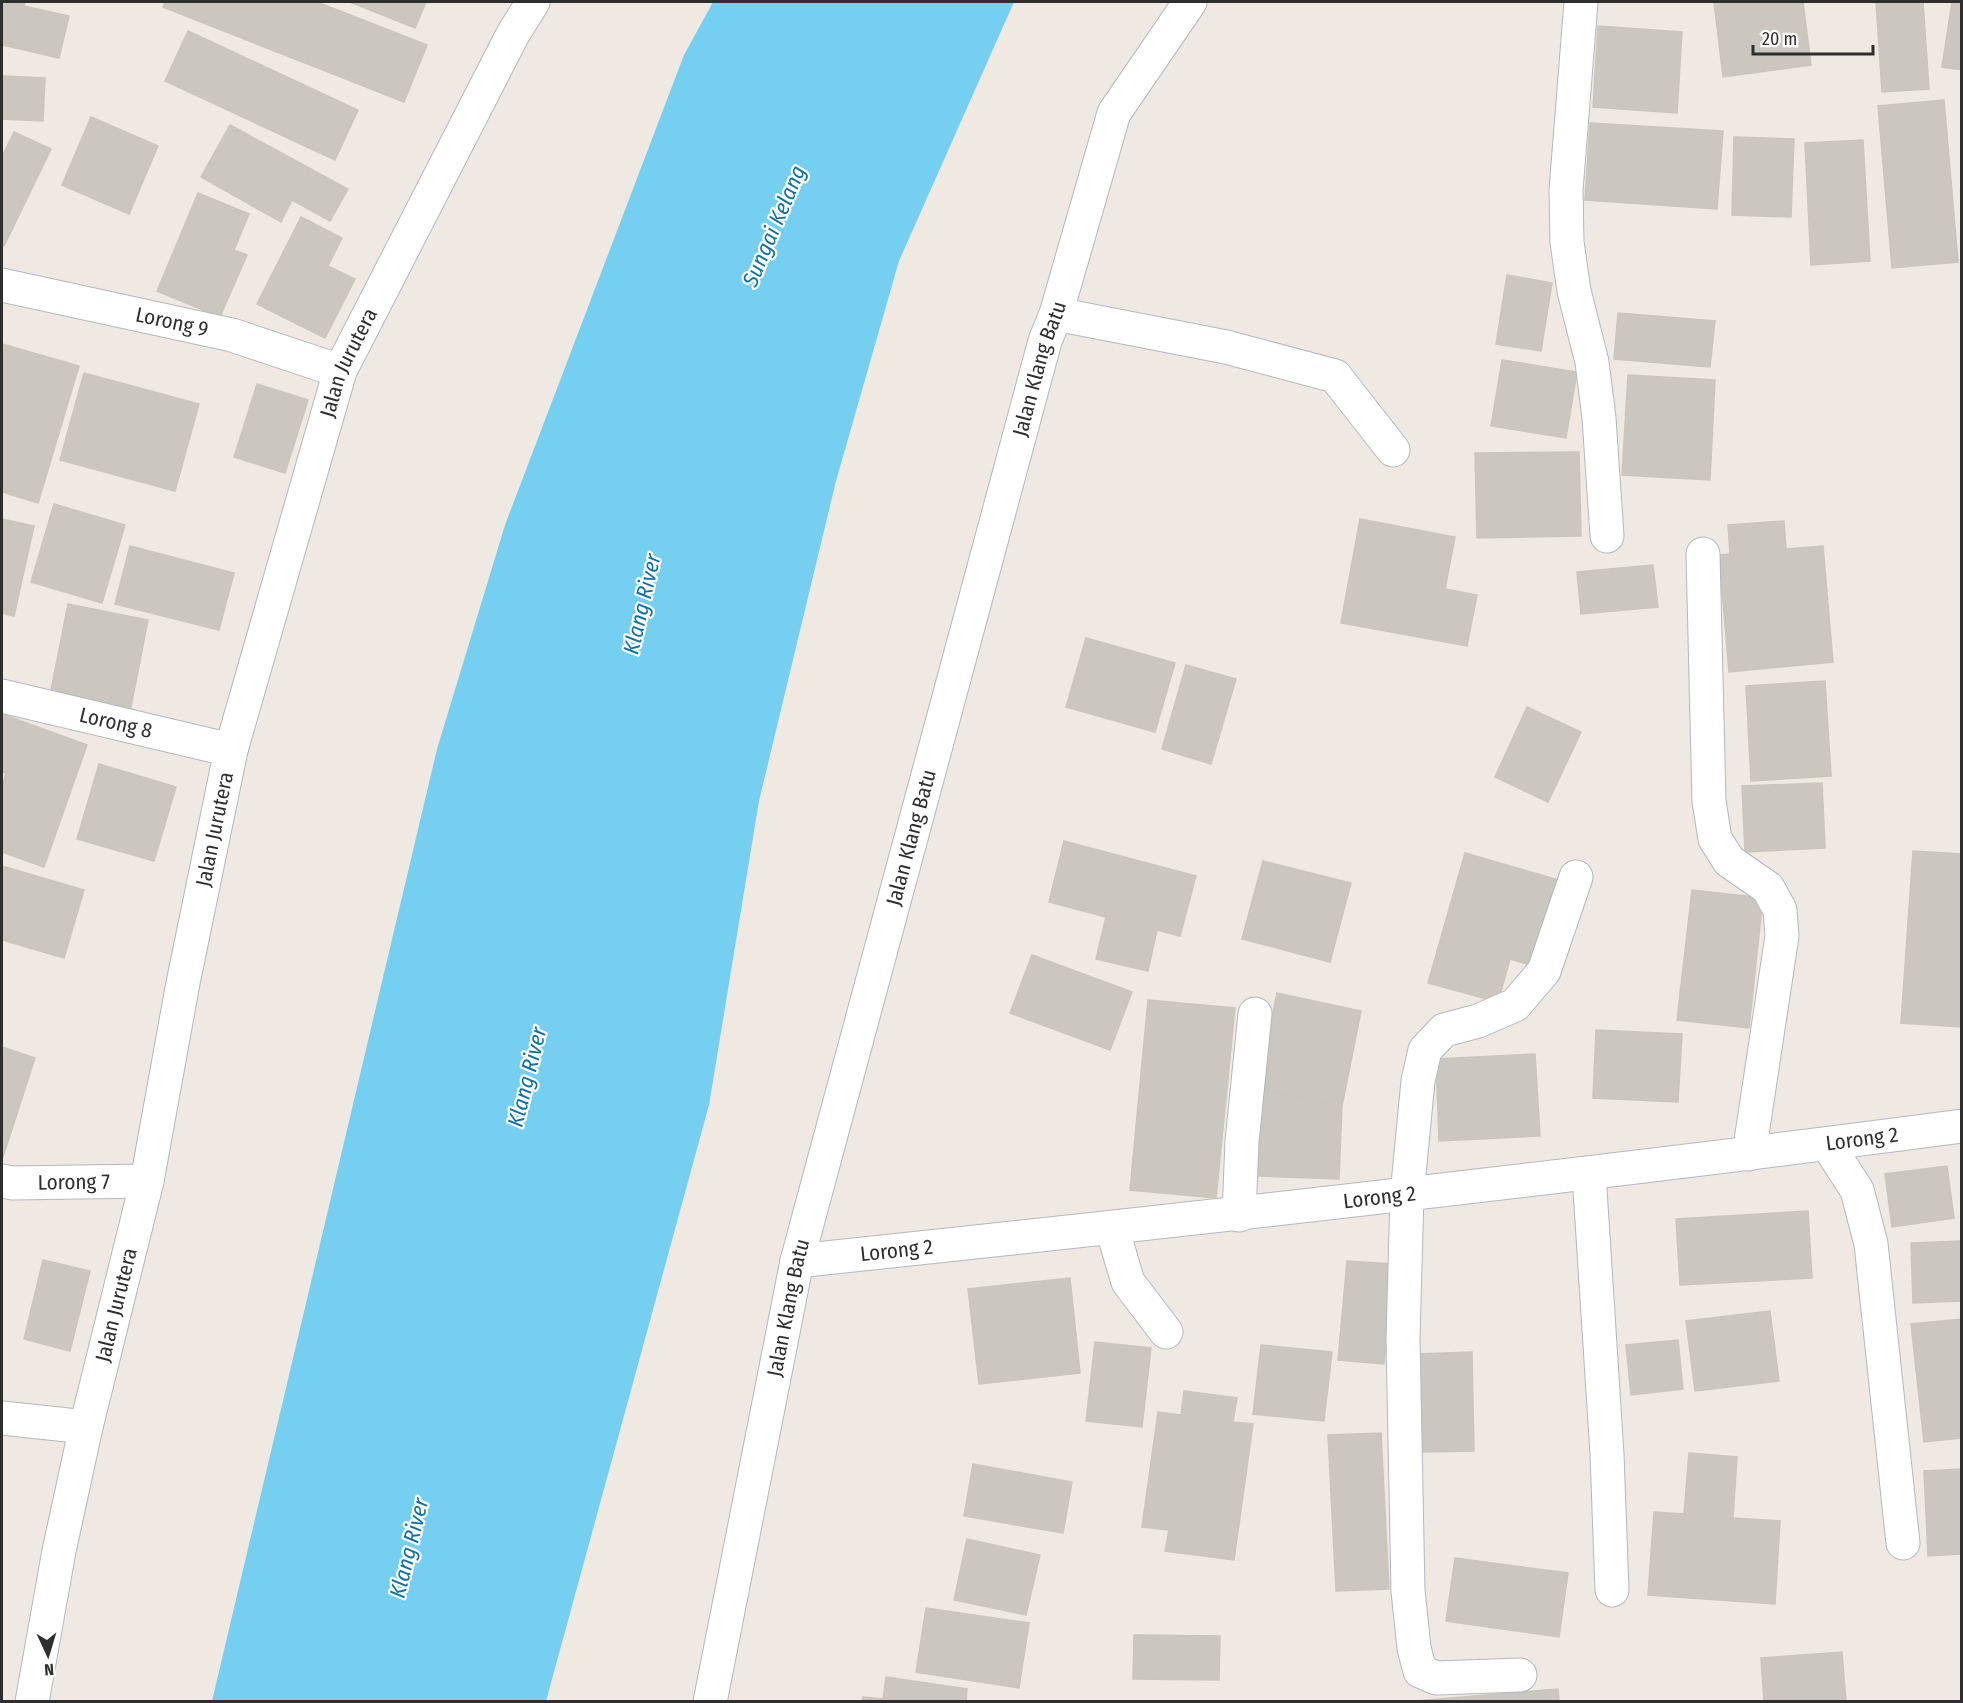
<svg xmlns="http://www.w3.org/2000/svg" width="1963" height="1703" font-family="'Fira Sans Condensed',sans-serif">
	<style>
		.water { fill: #75cff0 }
		.building { fill: #cbc7bf; stroke: #cbc5ba; stroke-width: 1.5 }
		.lines { fill: none; stroke-linecap: round; stroke-linejoin: round }
		.minor-casing { stroke: #b4b7c1; stroke-width: 35 }
		.minor { stroke: #fff; stroke-width: 33 }
		.labels { text-anchor: middle; dominant-baseline: central; stroke-width: 4.5; stroke-linejoin: round; paint-order: stroke }
		.street-label { font-size: 21px; fill: #2e2e2e; stroke: #fff }
		.water-label { font-size: 22px; font-style: italic; fill: #0d6fa3; stroke: #fff }
	</style>
	<rect width="100%" height="100%" fill="#efe9e1"/>
	<path class="water" d="M713,2H1014L899,261L836,481L759,801L709,1105L546,1701H212L437,749L505,525L684,55Z"/>
	<g class="building">
		<path d="M2,2H25L24,6L69,16L59,58L2,45Z"/>
		<path d="M165,2H317L427,45L404,102L163,7Z"/>
		<path d="M350,2H426L415,28Z"/>
		<path d="M1714,2H1803L1811,65L1723,77Z"/>
		<path d="M1876,2H1923L1929,89L1882,92Z"/>
		<path d="M1952,2H1962V70L1942,67Z"/>
		<path d="M1598,26L1682,32L1677,113L1593,107Z"/>
		<path d="M188,31L358,110L335,160L165,81Z"/>
		<path d="M2,76L45,78L43,121L2,119Z"/>
		<path d="M1944,100L1958,262L1892,268L1878,106Z"/>
		<path d="M91,117L158,146L129,214L62,185Z"/>
		<path d="M1590,123L1723,131L1717,209L1585,200Z"/>
		<path d="M230,125L348,189L330,221L292,200L281,222L201,177Z"/>
		<path d="M14,132L51,149L4,246L2,244V157Z"/>
		<path d="M1734,137L1794,139L1791,217L1732,215Z"/>
		<path d="M1863,140L1870,261L1811,265L1805,143Z"/>
		<path d="M198,193L249,214L234,250L247,255L220,317L157,291Z"/>
		<path d="M301,217L342,238L328,266L355,279L325,338L257,304Z"/>
		<path d="M1507,275L1552,283L1541,351L1496,344Z"/>
		<path d="M1618,313L1715,321L1710,367L1614,359Z"/>
		<path d="M2,344L79,366L38,503L2,492Z"/>
		<path d="M1502,360L1577,372L1566,438L1491,426Z"/>
		<path d="M84,373L199,404L175,491L60,460Z"/>
		<path d="M1628,375L1715,380L1710,480L1622,475Z"/>
		<path d="M257,384L308,400L285,473L234,457Z"/>
		<path d="M1579,452L1581,536L1477,538L1475,453Z"/>
		<path d="M54,504L125,525L102,603L31,582Z"/>
		<path d="M2,519L34,526L14,616L2,613Z"/>
		<path d="M1360,519L1455,537L1445,589L1477,595L1467,646L1341,623Z"/>
		<path d="M1784,521L1786,549L1823,546L1833,662L1729,672L1719,555L1730,554L1728,525Z"/>
		<path d="M130,546L234,573L219,630L115,604Z"/>
		<path d="M1653,565L1658,607L1581,614L1577,572Z"/>
		<path d="M68,604L148,620L130,712L50,696Z"/>
		<path d="M1086,638L1175,663L1155,732L1066,707Z"/>
		<path d="M1186,665L1236,679L1211,764L1162,749Z"/>
		<path d="M1825,681L1831,776L1751,781L1746,686Z"/>
		<path d="M1527,707L1581,732L1548,802L1495,777Z"/>
		<path d="M2,714L87,745L44,867L2,852V786L6,773L2,772Z"/>
		<path d="M99,764L176,787L154,861L77,839Z"/>
		<path d="M1822,783L1825,848L1745,852L1742,786Z"/>
		<path d="M1064,841L1196,876L1180,936L1157,930L1148,971L1096,959L1106,917L1049,902Z"/>
		<path d="M1913,851L1962,854V1027L1901,1023Z"/>
		<path d="M1465,853L1562,881L1537,967L1510,959L1498,1002L1428,983Z"/>
		<path d="M1263,861L1351,883L1330,962L1242,939Z"/>
		<path d="M2,866L84,890L64,958L2,940Z"/>
		<path d="M1692,890L1763,898L1749,1028L1677,1020Z"/>
		<path d="M1032,955L1132,992L1110,1050L1010,1013Z"/>
		<path d="M1277,993L1361,1011L1342,1106L1257,1089Z"/>
		<path d="M1148,1000L1235,1008L1216,1198L1130,1190Z"/>
		<path d="M1596,1030L1682,1034L1678,1102L1593,1098Z"/>
		<path d="M2,1047L35,1058L2,1160Z"/>
		<path d="M1535,1054L1540,1136L1439,1141L1436,1059Z"/>
		<path d="M1257,1089L1342,1106L1339,1179L1258,1176Z"/>
		<path d="M1947,1166L1954,1218L1892,1227L1885,1174Z"/>
		<path d="M1808,1211L1812,1278L1680,1285L1676,1219Z"/>
		<path d="M1962,1241V1301L1913,1303L1911,1243Z"/>
		<path d="M43,1260L90,1271L70,1351L24,1339Z"/>
		<path d="M1347,1261L1393,1264L1384,1364L1338,1360Z"/>
		<path d="M1070,1278L1080,1373L979,1384L968,1289Z"/>
		<path d="M1770,1311L1779,1381L1695,1391L1686,1321Z"/>
		<path d="M1962,1319V1438L1924,1442L1911,1324Z"/>
		<path d="M1678,1340L1683,1389L1631,1395L1626,1345Z"/>
		<path d="M1095,1342L1151,1348L1142,1427L1086,1421Z"/>
		<path d="M1261,1345L1332,1352L1324,1421L1253,1414Z"/>
		<path d="M1472,1352L1474,1451L1420,1452L1417,1354Z"/>
		<path d="M1184,1391L1237,1398L1233,1422L1253,1424L1234,1560L1165,1551L1169,1530L1142,1527L1158,1412L1181,1415Z"/>
		<path d="M1381,1433L1389,1589L1336,1591L1328,1435Z"/>
		<path d="M1689,1453L1737,1457L1733,1518L1780,1521L1775,1604L1648,1595L1654,1512L1684,1514Z"/>
		<path d="M973,1464L1072,1482L1063,1533L964,1516Z"/>
		<path d="M1962,1469V1554L1928,1556L1924,1471Z"/>
		<path d="M967,1539L1040,1555L1026,1615L954,1600Z"/>
		<path d="M1455,1558L1568,1573L1559,1637L1446,1621Z"/>
		<path d="M926,1608L1029,1623L1019,1688L916,1672Z"/>
		<path d="M1134,1635L1220,1636L1219,1680L1133,1679Z"/>
		<path d="M1842,1652L1846,1702H1764L1761,1658Z"/>
		<path d="M886,1677L967,1689L966,1702H862L863,1697L883,1699Z"/>
		<path d="M1558,1689L1559,1702H1403Z"/>
	</g>
	<g class="lines">
		<g class="minor-casing">
			<g id="minor">
				<path d="M1581,2L1566,190L1567,242L1574,291L1592,362L1599,418L1607,536"/>
				<path id="s1" d="M2,285L232,335L340,371"/>
				<path d="M1056,314L1226,347L1335,376L1393,450"/>
				<path d="M1703,554L1709,801L1715,839L1729,861L1768,888L1780,910L1782,936L1749,1154"/>
				<path id="s2" d="M2,696L231,750"/>
				<path d="M1827,1144L1857,1190L1871,1244L1903,1543"/>
				<path d="M1589,1174L1607,1454L1612,1590"/>
				<path id="s3" d="M2,1181L13,1183L147,1181"/>
				<path d="M1239,1215L1242,1141L1255,1014"/>
				<path d="M1112,1228L1128,1282L1166,1332"/>
				<path id="s4" d="M797,1261C1186,1220 1574,1177 1962,1126"/>
				<path d="M2,1418L86,1427"/>
				<path d="M1520,1675L1436,1678L1420,1671L1414,1648L1408,1591L1403,1339L1407,1195L1418,1081L1425,1050L1444,1030L1478,1021L1515,1005L1544,971L1576,877"/>
				<path id="s5" d="M32,1702L59,1551L86,1427L147,1181L183,983L231,750L340,371L513,34L533,2"/>
				<path id="s6" d="M710,1702L797,1261L1045,341L1056,314L1114,113L1190,2"/>
			</g>
		</g>
		<use href="#minor" class="minor"/>
	</g>
	<g class="labels">
		<g class="street-label">
			<text stroke="none"><textPath href="#s1" startOffset="174">Lorong 9</textPath></text>
			<text stroke="none"><textPath href="#s5" startOffset="1378">Jalan Jurutera</textPath></text>
			<text stroke="none"><textPath href="#s6" startOffset="1374">Jalan Klang Batu</textPath></text>
			<text stroke="none"><textPath href="#s2" startOffset="117">Lorong 8</textPath></text>
			<text stroke="none"><textPath href="#s5" startOffset="892">Jalan Jurutera</textPath></text>
			<text stroke="none"><textPath href="#s6" startOffset="888">Jalan Klang Batu</textPath></text>
			<text stroke="none"><textPath href="#s4" startOffset="1072">Lorong 2</textPath></text>
			<text stroke="none"><textPath href="#s3" startOffset="72">Lorong 7</textPath></text>
			<text stroke="none"><textPath href="#s4" startOffset="586">Lorong 2</textPath></text>
			<text stroke="none"><textPath href="#s4" startOffset="100">Lorong 2</textPath></text>
			<text stroke="none"><textPath href="#s5" startOffset="406">Jalan Jurutera</textPath></text>
			<text stroke="none"><textPath href="#s6" startOffset="402">Jalan Klang Batu</textPath></text>
		</g>
		<g class="water-label">
			<text transform="translate(774 226) rotate(-67)">Sungai Kelang</text>
			<text transform="translate(642 604) rotate(-77)">Klang River</text>
			<text transform="translate(527 1077) rotate(-76)">Klang River</text>
			<text transform="translate(409 1548) rotate(-76)">Klang River</text>
		</g>
	</g>
	<rect width="1963" height="1703" fill="none" stroke="#2e2e2e" stroke-width="6"/>
	<g transform="translate(48 1655) rotate(176)" stroke="#ffffff" stroke-width="4.5" paint-order="stroke">
	<path d="M0-4.5L10 22L0 15L-10 22Z" fill="#2e2e2e"/>
	<text y="-9" font-size="16" font-weight="bold" text-anchor="middle" fill="#2e2e2e">N</text>
	</g>
	<path d="M1753 45v9h120v-9" fill="none" stroke="#2e2e2e" stroke-width="3"/>
	<text x="1762" y="45" font-size="18" fill="#2e2e2e" stroke="#ffffff" stroke-width="4.5" paint-order="stroke">20 m</text>
</svg>
